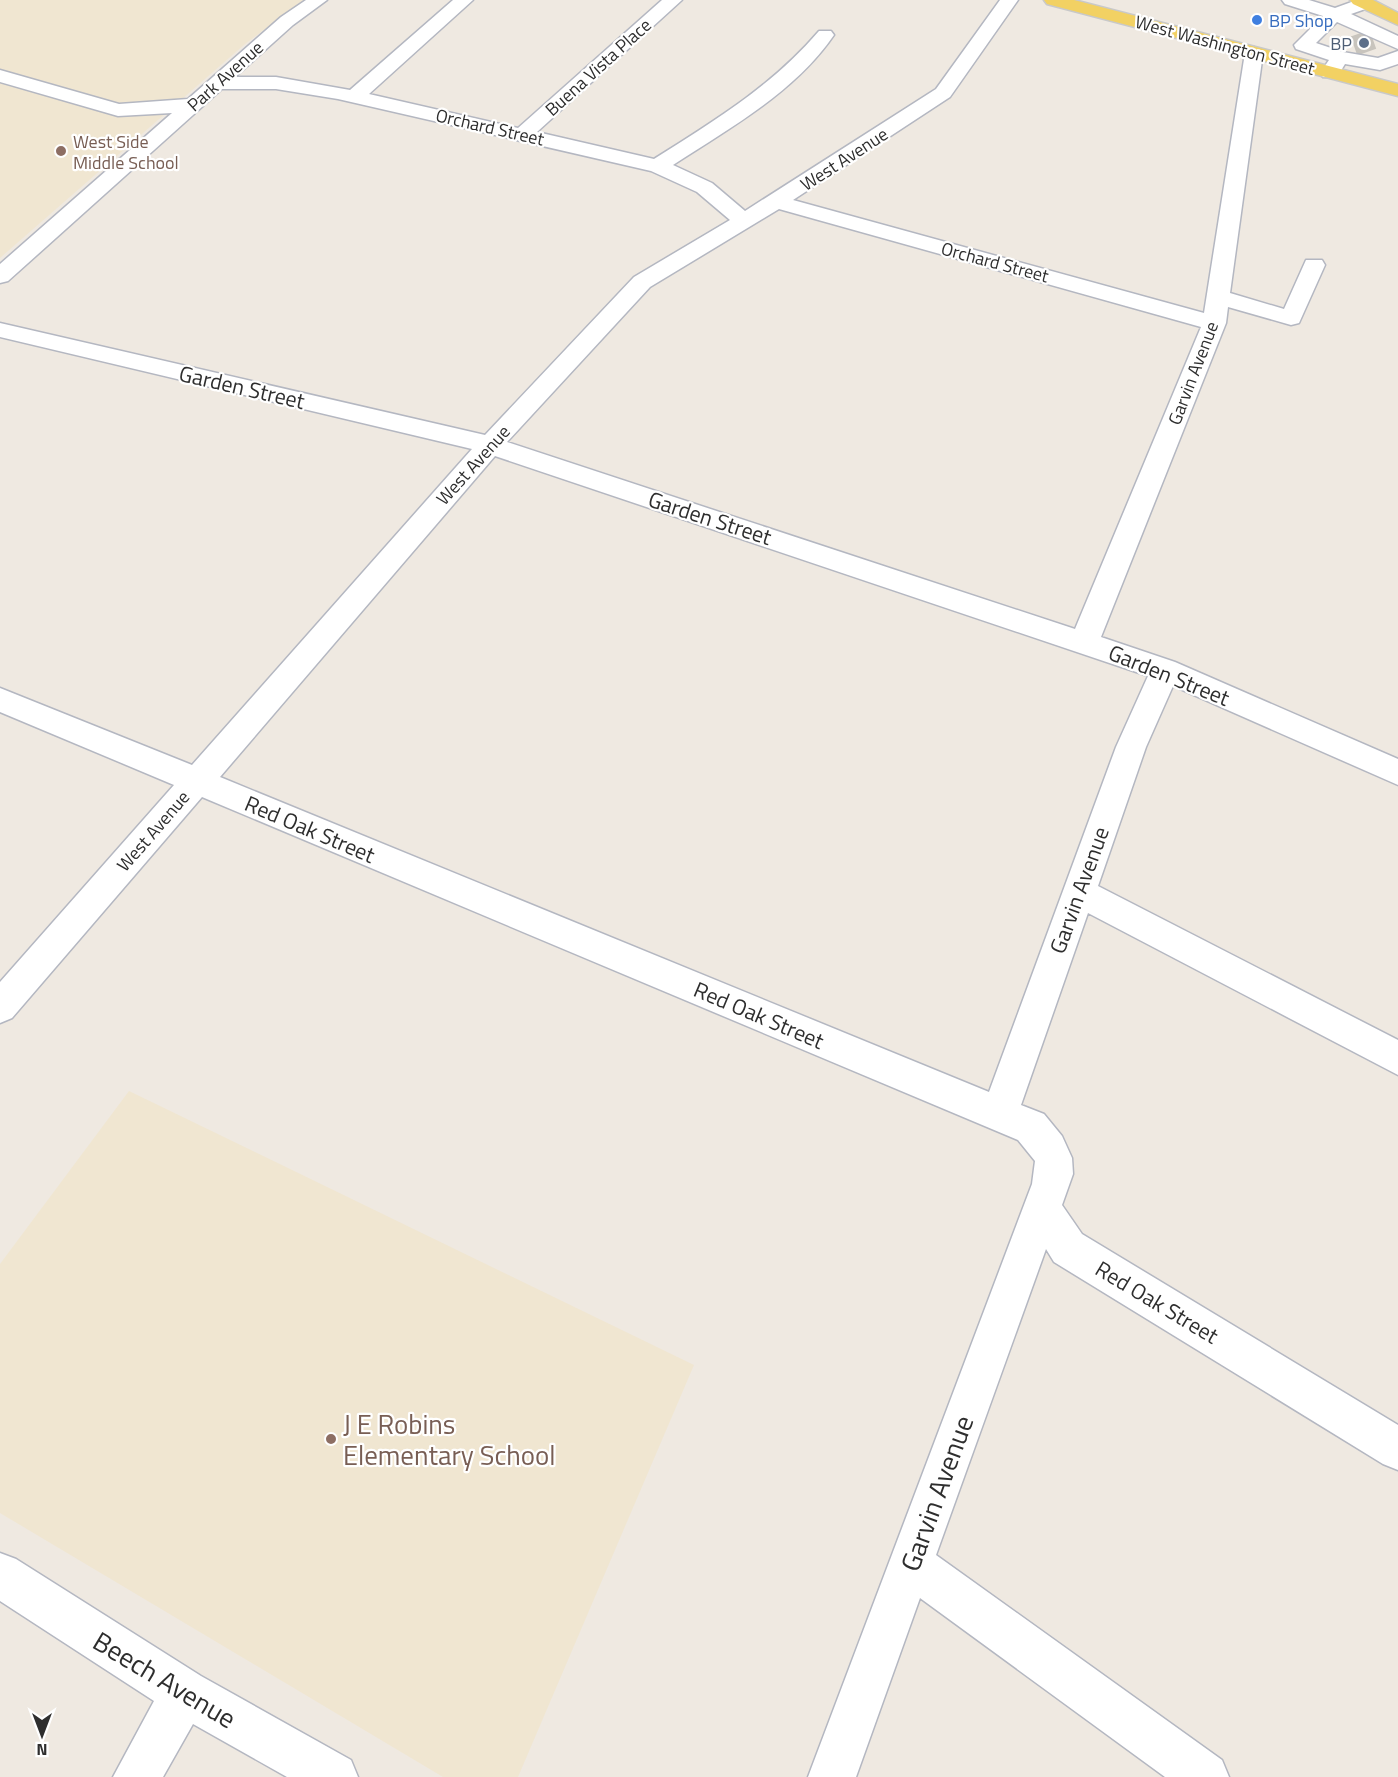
<svg xmlns="http://www.w3.org/2000/svg" width="1398" height="1777" font-family="'Titillium Web',sans-serif">
	<style>
		.education { fill: #f0e6d1 }
		.lines { fill: none; stroke-linecap: round; stroke-linejoin: round }
		.minor-tunnel { stroke: #c8c4bd; stroke-width: 20; stroke-dasharray: 20 10; stroke-linecap: butt }
		.minor-casing { stroke: #b4b7c1; stroke-width: 3 }
		.major-casing { stroke: #c9c9c9; stroke-width: 3 }
		.minor { fill: #fff; fill-rule: evenodd }
		.major { fill: #f2d163; fill-rule: evenodd }
		.shop-dot { fill: #3f7fe0; stroke: #fff; stroke-width: 2 }
		.service-dot { fill: #5c6f8a; stroke: #fff; stroke-width: 2 }
		.education-dot { fill: #8d6e63; stroke: #fff; stroke-width: 2 }
		.labels { text-anchor: middle; dominant-baseline: central; stroke-width: 4.5; stroke-linejoin: round; paint-order: stroke }
		.far-shop-label { font-size: 18px; fill: #366cbe; stroke: #fff; text-anchor: start }
		.far-service-label { font-size: 18px; fill: #4e5e75; stroke: #fff; text-anchor: end }
		.far-street-label { font-size: 18px; fill: #2e2e2e; stroke: #fff }
		.far-education-label { font-size: 18px; fill: #785e54; stroke: #fff; text-anchor: start }
		.street-label { font-size: 22px; fill: #2e2e2e; stroke: #fff }
		.near-education-label { font-size: 27px; fill: #785e54; stroke: #fff; text-anchor: start }
		.near-street-label { font-size: 27px; fill: #2e2e2e; stroke: #fff }
	</style>
	<rect width="100%" height="100%" fill="#efe9e1"/>
	<g class="education">
		<path d="M0,0H304L245,44L0,258Z"/>
		<path d="M129,1091L694,1365L518,1777H443L0,1513V1264Z"/>
	</g>
	<g class="lines">
		<path class="minor-tunnel" d="M1354,46L1374,39"/>
		<g class="minor-casing">
			<g id="minor">
				<path d="M306,0H327L293,25L235,77H276L350,90L453,0H473L369,94L518,128L662,0H682L537,132L654,159C714,121 772,86 819,31H831L834,35C795,92 730,128 673,165L712,183L745,211L936,89L1000,0H1018L950,97L793,200L1204,313L1245,53L1254,47L1263,53L1230,293L1284,309L1306,260H1322L1325,265L1299,323L1291,325L1228,307L1226,323L1101,637L1175,662L1398,759V785L1173,686L1146,747L1098,886L1398,1040V1075L1088,913L1021,1105L1044,1114L1062,1136L1072,1158L1073,1174L1062,1205L1082,1234L1398,1425V1470L1383,1464L1054,1262L1046,1249L936,1555L1222,1760L1229,1777H1165L920,1598L856,1777H808L1032,1184L1035,1161L1018,1140L202,797L12,1018L0,1023V982L174,785L0,712V688L192,765L472,449L0,337V323L485,435L634,277L730,220L697,192L651,171L338,99L276,89H222L8,281L0,283V264L172,113L118,116L0,82V70L119,104L188,99L281,17ZM779,209L1201,327L1075,629L507,442L650,287ZM495,456L1148,676L1116,747L989,1092L220,777Z"/>
				<path d="M1282,0H1309L1335,8L1357,0H1372L1374,3L1371,7L1351,14L1398,36V49L1337,22L1316,43L1343,52L1378,58L1398,51V64L1380,70L1345,64L1337,77H1323L1320,73L1329,60L1296,49L1294,45L1323,16L1285,4Z"/>
				<path d="M0,1553L16,1559L201,1676L351,1760L358,1777H287L193,1724L163,1777H113L154,1701L0,1601Z"/>
			</g>
		</g>
		<g class="major-casing">
			<g id="major">
				<path d="M1044,0H1074L1398,84V96L1047,4Z"/>
				<path d="M1350,0H1373L1398,13V25L1353,4Z"/>
			</g>
		</g>
		<use href="#minor" class="minor"/>
		<use href="#major" class="major"/>
	</g>
	<circle class="shop-dot" cx="1257" cy="20" r="6"/>
	<circle class="service-dot" cx="1364" cy="43" r="6"/>
	<g class="education-dot">
		<circle cx="61" cy="151" r="6"/>
		<circle cx="331" cy="1439" r="6"/>
	</g>
	<g class="labels">
		<g class="far-shop-label">
			<text x="1269" y="20">BP Shop</text>
		</g>
		<g class="far-service-label">
			<text x="1352" y="43">BP</text>
		</g>
		<g class="far-street-label">
			<text transform="translate(1225 45) rotate(15)">West Washington Street</text>
			<text transform="translate(598 67) rotate(-42)">Buena Vista Place</text>
			<text transform="translate(225 76) rotate(-42)">Park Avenue</text>
			<text transform="translate(490 127) rotate(13)">Orchard Street</text>
			<text transform="translate(844 159) rotate(-33)">West Avenue</text>
			<text transform="translate(995 262) rotate(15)">Orchard Street</text>
			<text transform="translate(1193 373) rotate(-69)">Garvin Avenue</text>
			<text transform="translate(473 465) rotate(-48)">West Avenue</text>
			<text transform="translate(153 831) rotate(-49)">West Avenue</text>
		</g>
		<g class="far-education-label">
			<text x="73" y="141">West Side<tspan x="73" dy="21">Middle School</tspan></text>
		</g>
		<g class="street-label">
			<text transform="translate(242 387) rotate(13)">Garden Street</text>
			<text transform="translate(710 518) rotate(18)">Garden Street</text>
			<text transform="translate(1169 675) rotate(22)">Garden Street</text>
			<text transform="translate(310 829) rotate(23)">Red Oak Street</text>
			<text transform="translate(1079 890) rotate(-70)">Garvin Avenue</text>
			<text transform="translate(759 1015) rotate(23)">Red Oak Street</text>
			<text transform="translate(1157 1302) rotate(31)">Red Oak Street</text>
		</g>
		<g class="near-education-label">
			<text x="343" y="1423">J E Robins<tspan x="343" dy="31">Elementary School</tspan></text>
		</g>
		<g class="near-street-label">
			<text transform="translate(936 1493) rotate(-70)">Garvin Avenue</text>
			<text transform="translate(165 1679) rotate(31)">Beech Avenue</text>
		</g>
	</g>
	<g transform="translate(42 1735) rotate(180)" stroke="#ffffff" stroke-width="4.5" paint-order="stroke">
	<path d="M0-4.5L10 22L0 15L-10 22Z" fill="#2e2e2e"/>
	<text y="-9" font-size="16" font-weight="bold" text-anchor="middle" fill="#2e2e2e">N</text>
	</g>
</svg>
